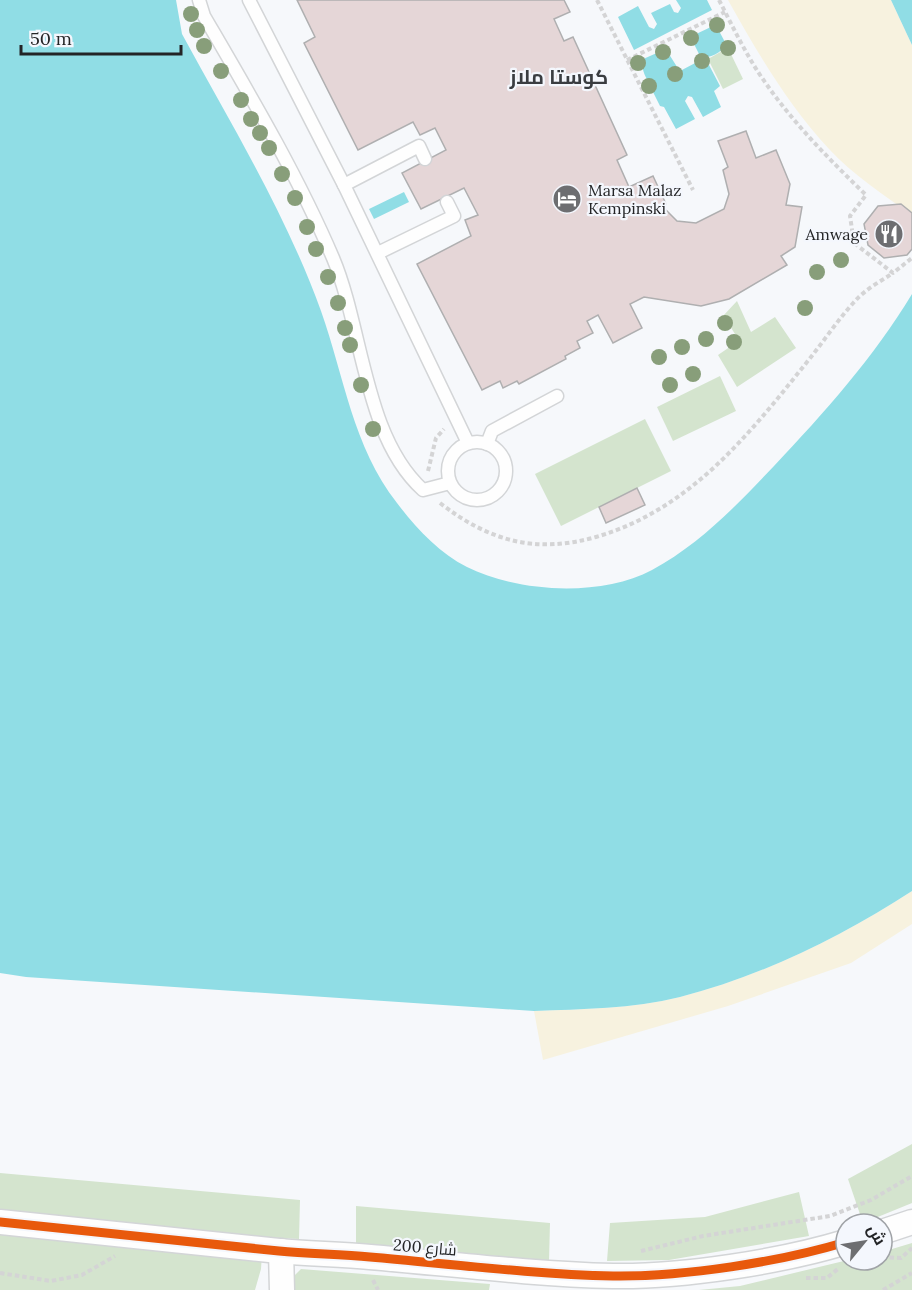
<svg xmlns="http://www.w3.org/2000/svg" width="912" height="1290" font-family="Lora,Cairo,serif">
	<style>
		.green { fill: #d4e4ce }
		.sand { fill: #f7f2df }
		.water { fill: #90dde5 }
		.building { fill: #e5d6d7; stroke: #afafb0; stroke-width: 1.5 }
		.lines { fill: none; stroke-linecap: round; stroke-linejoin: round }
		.service-casing { stroke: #d3d5d7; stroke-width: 15 }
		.minor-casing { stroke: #d3d5d7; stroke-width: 27 }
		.path { stroke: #d4d4d5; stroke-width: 4; stroke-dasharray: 4.5 3; stroke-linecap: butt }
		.service { stroke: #fefefe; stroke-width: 12 }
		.minor { stroke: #fefefe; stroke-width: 24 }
		.cycleway-casing { stroke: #f4f7fd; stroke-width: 13 }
		.cycleway { stroke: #e8590c; stroke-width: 9 }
		.tree { fill: #889e7a }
		.labels { text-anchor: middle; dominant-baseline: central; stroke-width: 4.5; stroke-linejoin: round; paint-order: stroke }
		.poi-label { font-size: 16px; fill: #232426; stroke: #f4f7fd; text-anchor: start }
		.street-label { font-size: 16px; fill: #232426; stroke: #f4f7fd }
		.quarter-label { font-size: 20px; font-weight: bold; fill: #3a3d41; stroke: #f4f7fd }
	</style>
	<rect width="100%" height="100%" fill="#f6f8fb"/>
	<g class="green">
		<path d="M724,50L730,52L743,79L723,89L708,59Z"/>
		<path d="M737,301L751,332L775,317L796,348L737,387L718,355L740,340C731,330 730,324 723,316Z"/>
		<path d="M720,376L736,411L673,441L657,407Z"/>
		<path d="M645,419L671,471L561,526L535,474Z"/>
		<path d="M912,1144V1203L863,1223L848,1179Z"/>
		<path d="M0,1173L300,1200L299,1239L263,1237L261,1269L255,1290H0Z"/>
		<path d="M799,1192L809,1236L669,1260L607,1261L610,1223L705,1217Z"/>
		<path d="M356,1206L550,1223L549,1261L356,1243Z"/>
		<path d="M912,1243V1290H699L740,1286L848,1260H882V1252Z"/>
		<path d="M301,1269L490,1284L489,1290H291L290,1280Z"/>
	</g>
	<g class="sand">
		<path d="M728,0H891L912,45V215C884,195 853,175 829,149C788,105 757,52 728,0Z"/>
		<path d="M912,891V924L851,963L728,1006L543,1060L534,1011C582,1009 632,1009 680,997C762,976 841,937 912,891Z"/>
	</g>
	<g class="water">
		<path d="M0,0H176L182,34C231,124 286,214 321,311C344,376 353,447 397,503C416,528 439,553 467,567C519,593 601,597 652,570C700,544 737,505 774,466C824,413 874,357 912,294V891C841,937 762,976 680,997C632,1009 582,1009 534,1011L26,977L0,973Z"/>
		<path d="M676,0H707L712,10L634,50L618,17L638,6L649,27L654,29L657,24L651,13L670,4L674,12L678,13L681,8Z"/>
		<path d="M891,0H912V45Z"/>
		<path d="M713,26L718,29L726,44C722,53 709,58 701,58L693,42L694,35Z"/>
		<path d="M667,51L679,70L671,73L674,78L680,71L699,61L701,65H709L720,86L714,91L721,107L703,117L692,97L688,96L685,101L695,119L676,129L664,107L660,106L652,90L653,85C644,79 643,70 641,60L659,52L664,56Z"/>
		<path d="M404,192L409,202L374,219L369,209Z"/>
	</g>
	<g class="building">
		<path d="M297,0H564L570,12L554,19L564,41L573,37L627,155L617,160L629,187L653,176L666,204L663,207L677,221L696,223L724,209L729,194L723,170L728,167L718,141L746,131L756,158L776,150L790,184L786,205L802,207L795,247L781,256L787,265L729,299L701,306L644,297L630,304L642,328L613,343L598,315L587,321L593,333L577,341L580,348L565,356L566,359L519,384L517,381L503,388L500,381L482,390L417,264L471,236L465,220L478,215L464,188L421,209L402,173L446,150L435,128L420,135L413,122L358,150L304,43L315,37Z"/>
		<path d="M901,204L912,213V249L907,255L884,258L868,245L864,224L878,206Z"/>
		<path d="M637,488L645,505L606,523L599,507Z"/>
	</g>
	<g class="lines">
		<g class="service-casing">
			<g id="service">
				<path d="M199,0L204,16C250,95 297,174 333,258C363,329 364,437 423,490L450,483"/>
				<path d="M249,0L344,185L468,443"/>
				<path d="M344,185L419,146L425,159"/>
				<path d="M378,253L454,216L447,202"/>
				<circle cx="477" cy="471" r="29"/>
				<path d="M487,444L492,431L557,396"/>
			</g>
		</g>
		<g class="minor-casing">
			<g id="minor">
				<path d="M0,1222C93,1231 186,1242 279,1251C309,1254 340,1254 370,1257C451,1264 532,1274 613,1276C683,1277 780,1262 846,1242"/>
				<path d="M882,1232L912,1222"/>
				<path d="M281,1251L282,1290"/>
			</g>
		</g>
		<g class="path">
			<path d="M597,0L693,190"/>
			<path d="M719,0C734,29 748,59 767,85C796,126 830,160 866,195L850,216L854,243L893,273L912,258"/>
			<path d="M627,60L725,12"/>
			<path d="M428,471L436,438L444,429"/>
			<path d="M440,503C489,541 535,554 596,537C692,509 751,432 811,357C826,338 840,317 856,300C866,289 881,281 893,273"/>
			<path d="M641,1251L703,1236L830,1216L871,1200L912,1176"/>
			<path d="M882,1257L901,1258L912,1248"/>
			<path d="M855,1264L871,1260"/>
			<path d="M0,1273L51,1281L82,1275L115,1256"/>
			<path d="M806,1278H827L839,1268"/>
			<path d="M373,1280L378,1290"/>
			<path d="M883,1290L912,1273"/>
		</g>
		<use href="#service" class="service"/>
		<use href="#minor" class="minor"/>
		<g class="cycleway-casing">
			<path id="cycleway" d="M0,1222C93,1231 186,1242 279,1251C309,1254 340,1254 370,1257C451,1264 532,1274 613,1276C683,1277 780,1262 846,1242"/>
		</g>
		<use href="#cycleway" class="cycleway"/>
	</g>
	<g class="tree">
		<circle cx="191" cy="14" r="8"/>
		<circle cx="717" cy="25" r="8"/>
		<circle cx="197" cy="30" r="8"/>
		<circle cx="691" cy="38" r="8"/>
		<circle cx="204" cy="46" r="8"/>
		<circle cx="728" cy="48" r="8"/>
		<circle cx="663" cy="52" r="8"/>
		<circle cx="702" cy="61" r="8"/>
		<circle cx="638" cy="63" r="8"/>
		<circle cx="221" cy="71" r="8"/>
		<circle cx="675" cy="74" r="8"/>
		<circle cx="649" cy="86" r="8"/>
		<circle cx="241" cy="100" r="8"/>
		<circle cx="251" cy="119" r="8"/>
		<circle cx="260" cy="133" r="8"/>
		<circle cx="269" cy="148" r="8"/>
		<circle cx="282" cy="174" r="8"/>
		<circle cx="295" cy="198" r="8"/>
		<circle cx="307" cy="227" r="8"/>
		<circle cx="316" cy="249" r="8"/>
		<circle cx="841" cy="260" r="8"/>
		<circle cx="817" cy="272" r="8"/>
		<circle cx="328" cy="277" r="8"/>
		<circle cx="338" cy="303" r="8"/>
		<circle cx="805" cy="308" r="8"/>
		<circle cx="725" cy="323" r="8"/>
		<circle cx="345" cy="328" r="8"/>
		<circle cx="706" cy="339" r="8"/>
		<circle cx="734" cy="342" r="8"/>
		<circle cx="350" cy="345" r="8"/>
		<circle cx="682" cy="347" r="8"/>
		<circle cx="659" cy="357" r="8"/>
		<circle cx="693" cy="374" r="8"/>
		<circle cx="361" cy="385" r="8"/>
		<circle cx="670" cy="385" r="8"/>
		<circle cx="373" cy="429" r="8"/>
	</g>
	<defs>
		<g id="hotel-disc" transform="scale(1.5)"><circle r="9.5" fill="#6d6e71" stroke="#f4f7fd"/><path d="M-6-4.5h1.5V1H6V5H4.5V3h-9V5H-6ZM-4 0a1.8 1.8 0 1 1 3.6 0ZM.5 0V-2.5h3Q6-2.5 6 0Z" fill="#fff"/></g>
		<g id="restaurant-disc" transform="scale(1.5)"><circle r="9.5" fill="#6d6e71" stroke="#f4f7fd"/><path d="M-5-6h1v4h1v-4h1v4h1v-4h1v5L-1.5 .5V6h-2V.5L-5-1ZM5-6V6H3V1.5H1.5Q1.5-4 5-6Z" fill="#fff"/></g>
	</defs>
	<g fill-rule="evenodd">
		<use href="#hotel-disc" x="567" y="199"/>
		<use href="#restaurant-disc" x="889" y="234"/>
	</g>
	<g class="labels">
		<g class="poi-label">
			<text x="588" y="190">Marsa Malaz<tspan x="588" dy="18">Kempinski</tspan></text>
			<text x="868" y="234" text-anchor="end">Amwage</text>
		</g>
		<g class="street-label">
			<text transform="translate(425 1247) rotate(5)">شارع 200</text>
		</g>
		<g class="quarter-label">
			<text x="559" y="76">كوستا ملاز</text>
		</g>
	</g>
	<g transform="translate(864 1242) rotate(60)"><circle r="28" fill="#f4f7fd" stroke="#a0a3a7" stroke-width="1.5"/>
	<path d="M0-4.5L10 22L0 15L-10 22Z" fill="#6d6e71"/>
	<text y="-9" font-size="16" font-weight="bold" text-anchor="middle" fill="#232426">ش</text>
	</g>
	<path d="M21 45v9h160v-9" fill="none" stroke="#232426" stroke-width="3"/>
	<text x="30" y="45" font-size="18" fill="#232426" stroke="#f4f7fd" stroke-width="4.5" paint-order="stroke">50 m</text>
</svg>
